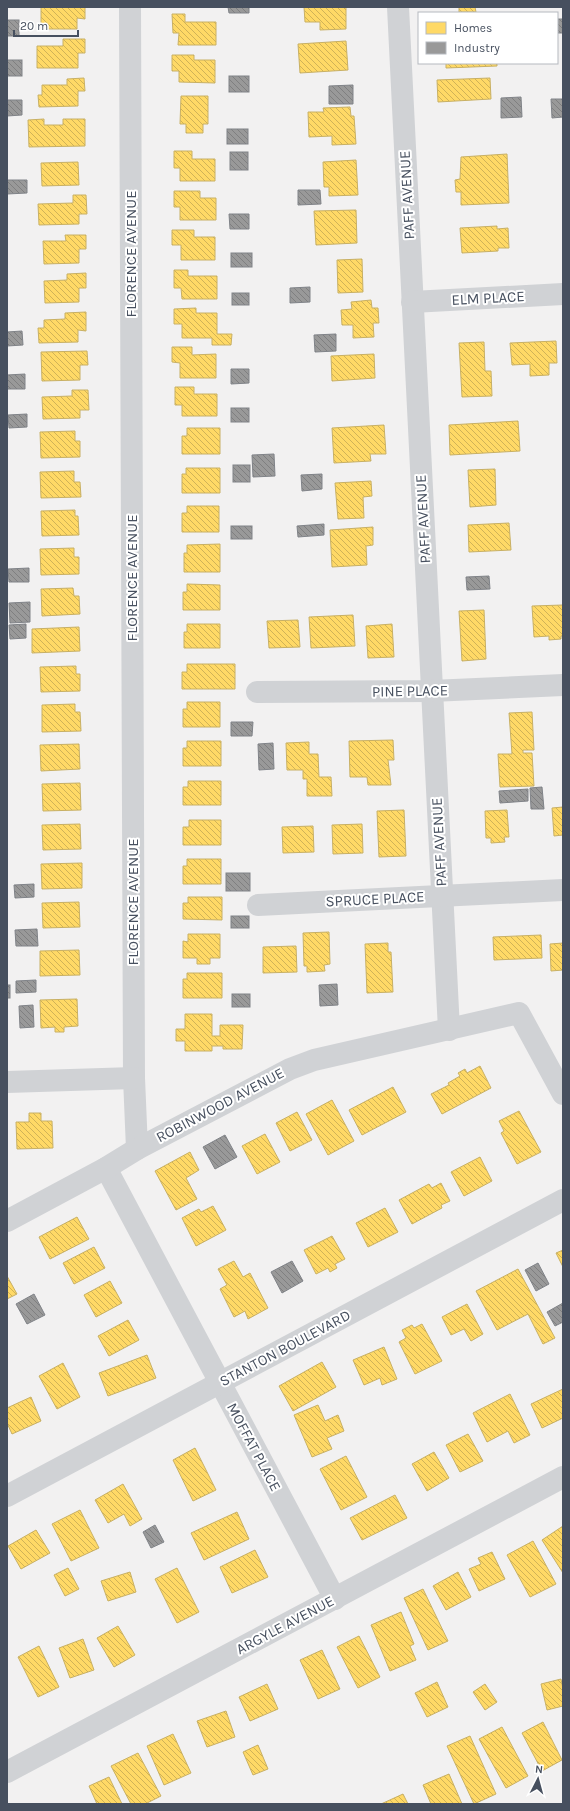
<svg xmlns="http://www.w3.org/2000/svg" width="570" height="1811" font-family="Karla,sans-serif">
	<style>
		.homes { fill: url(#homes-back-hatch); stroke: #c8b064 }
		.industry { fill: url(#industry-back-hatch); stroke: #808388 }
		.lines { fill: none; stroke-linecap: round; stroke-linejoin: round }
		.minor { stroke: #d0d2d5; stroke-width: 22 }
		.labels { text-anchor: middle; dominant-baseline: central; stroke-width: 4; stroke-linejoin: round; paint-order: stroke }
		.street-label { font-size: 15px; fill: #47505f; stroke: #fff }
	</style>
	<defs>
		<pattern id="homes-back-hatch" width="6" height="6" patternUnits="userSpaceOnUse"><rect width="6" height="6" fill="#ffd966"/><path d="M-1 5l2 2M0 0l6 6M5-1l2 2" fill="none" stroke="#d0b257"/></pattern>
		<pattern id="industry-back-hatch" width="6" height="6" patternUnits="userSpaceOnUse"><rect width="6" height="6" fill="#999"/><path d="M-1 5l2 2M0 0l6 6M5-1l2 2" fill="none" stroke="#7f7f80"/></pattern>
	</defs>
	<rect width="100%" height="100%" fill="#f2f1f1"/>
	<g class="homes">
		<path d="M41,7H85V19L77,18V29H41Z"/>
		<path d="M304,7H346V29L320,30V22H305Z"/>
		<path d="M459,7H475L476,12H459Z"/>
		<path d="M172,14H185V22H216V45H178L179,33H173Z"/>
		<path d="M63,39H85V53H78V68H37V46H63Z"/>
		<path d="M346,41L348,70L300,73L298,44Z"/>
		<path d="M172,55H194V60H215V83L179,82V71H172Z"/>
		<path d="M446,63H497V66L446,68Z"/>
		<path d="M84,78L85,91H78V106L39,107L38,95H42V85H67V79Z"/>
		<path d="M490,78L491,99L438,102L437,80Z"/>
		<path d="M181,96H208V124H203V133H186V124H180Z"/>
		<path d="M350,107L351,116H354L356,144L332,145V136L309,137L308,112H324L323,108Z"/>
		<path d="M44,119V125H63V119H85V146L29,147L28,120Z"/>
		<path d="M174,151H192V159H215V181H180V168H174Z"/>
		<path d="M507,154L509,203L461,205V192H456L455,180L460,179L461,157Z"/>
		<path d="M356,160L358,195L329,196V187H324L323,162Z"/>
		<path d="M78,162L79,185L42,186L41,163Z"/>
		<path d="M174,191H200V198H216V220H180V207H174Z"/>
		<path d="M73,195H86L87,214H79V224L39,225L38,204L73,203Z"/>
		<path d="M356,210L357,243L316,245L314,211Z"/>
		<path d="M497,226V229L508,228L509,248H498V251L462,253L460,228Z"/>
		<path d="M172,230H194V237H215V260H181V245H172Z"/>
		<path d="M65,235H86V249H79V263L44,264L43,241H66Z"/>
		<path d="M362,259L363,292L338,293L337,260Z"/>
		<path d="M174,270H188V276H217V299H182L181,288H174Z"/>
		<path d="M86,273V288H79V302L45,303L44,281L67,280V274Z"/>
		<path d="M371,300L372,308H378L379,323H373L374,337L353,338V325H342L341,310L352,309L351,302Z"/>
		<path d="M196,308V313H217V334H232L231,345H212V338H182V324H174V309Z"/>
		<path d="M86,312V331L78,330V342L39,343L38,328H44V320L65,319V313Z"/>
		<path d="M556,341L557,363H549V375L530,376V364L512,365L510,343Z"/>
		<path d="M484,342L485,371H491L492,396L462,397L459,343Z"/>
		<path d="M172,347H192V355L216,354V378H180V363L172,362Z"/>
		<path d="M87,351L88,365H80V380L42,381L41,352Z"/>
		<path d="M374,354L375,378L332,381L331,356Z"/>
		<path d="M175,387H194V394H217V416H182V405H175Z"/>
		<path d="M72,390H88L89,410H80V418L43,419L42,397L72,396Z"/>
		<path d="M518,421L520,451L450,455L449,425Z"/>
		<path d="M384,425L386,454H370L371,461L334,463L332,428Z"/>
		<path d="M187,428H220V454H182V436H187Z"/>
		<path d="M75,431V441H80V457L41,458L40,432Z"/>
		<path d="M186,468H220V493H182V474H186Z"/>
		<path d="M495,469L496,505L470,507L468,470Z"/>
		<path d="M74,471V482H80L81,497L41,498L40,472Z"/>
		<path d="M371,481L372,496L363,497L364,518L338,519L335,483Z"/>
		<path d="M187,506H219V532H182V513H187Z"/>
		<path d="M75,510V516H78L79,535L42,536L41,511Z"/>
		<path d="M509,523L511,550L469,552L468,525Z"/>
		<path d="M373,527V545L366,546L367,565L332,567L330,530Z"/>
		<path d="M220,544V572H184V553H187V545Z"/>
		<path d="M74,548V557H79V574L41,575L40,549Z"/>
		<path d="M187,584L220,585V610H183V592H187Z"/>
		<path d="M73,588L74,596H79L80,614L42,616L41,589Z"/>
		<path d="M563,605V636H561V639L549,640V636L534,637L532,606Z"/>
		<path d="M484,610L486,659L462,661L459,611Z"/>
		<path d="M353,615L355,646L311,648L309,617Z"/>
		<path d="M298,620L300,647L269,648L267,621Z"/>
		<path d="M187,624H220V648H184V632H187Z"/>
		<path d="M392,624L394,657L368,658L366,626Z"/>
		<path d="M79,627L80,651L32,653V629Z"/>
		<path d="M187,664H235V689H182V672H187Z"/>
		<path d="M76,666V674H80V691L41,692L40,667Z"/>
		<path d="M187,702H220V727H183V709H187Z"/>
		<path d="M75,704V712H80L81,731L42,732V705Z"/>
		<path d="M532,712L534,750H523V753H532L534,786L500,787L498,754H512L509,713Z"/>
		<path d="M393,740L394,760H388L391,785H368L367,777H350L349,741Z"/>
		<path d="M187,741H221V766H183V748H187Z"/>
		<path d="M309,742V754H318L319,777H331L332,796H307V779H303V770H287L286,743Z"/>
		<path d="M79,744L80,769L41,771L40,745Z"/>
		<path d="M188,781H221V805H183V787H188Z"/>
		<path d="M80,783L81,810L43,811L42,784Z"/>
		<path d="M563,807V835L554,836L552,808Z"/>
		<path d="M404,810L406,856L379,857L377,811Z"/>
		<path d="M507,810L509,837H504L505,842L491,843V838H486L485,811Z"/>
		<path d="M189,820H221V845H183V827H189Z"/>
		<path d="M80,824L81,849L43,850L42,825Z"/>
		<path d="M362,824L363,853L333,854L332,825Z"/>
		<path d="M313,826L314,852L283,853L282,827Z"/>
		<path d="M187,859H221V884H183V866H187Z"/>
		<path d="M82,863V888L42,889L41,864Z"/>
		<path d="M188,897H222V920L183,919V903H188Z"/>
		<path d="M79,902L80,927L43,928L42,903Z"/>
		<path d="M329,932L330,964L324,965L325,971L307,972V966H304L303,933Z"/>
		<path d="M188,934H220V958H210V964H197V958H183V941L188,942Z"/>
		<path d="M541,935L542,958L494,960L493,937Z"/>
		<path d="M388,943V952H391L393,992L367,993L365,944Z"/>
		<path d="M563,943V970L551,971L550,944Z"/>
		<path d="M296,946L297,972L263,973V947Z"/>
		<path d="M79,950L80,975L40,976V951Z"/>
		<path d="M187,973H222V998H183V979H187Z"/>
		<path d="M77,999L78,1026L64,1027V1032H55V1027L41,1028L40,1000Z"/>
		<path d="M185,1014H212V1036H220V1025H243L242,1049H223V1046H212V1051H185V1041H176V1029H185Z"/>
		<path d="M480,1066L491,1088L442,1114L431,1094L449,1085L448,1083L460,1076L458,1073L465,1069L467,1073Z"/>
		<path d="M393,1087L406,1112L362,1135L349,1110Z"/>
		<path d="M332,1100L354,1141L328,1155L306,1114Z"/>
		<path d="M519,1111L541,1152L517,1164L501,1133L504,1131L499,1121Z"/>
		<path d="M297,1112L312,1140L290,1151L276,1123Z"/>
		<path d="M29,1113H41V1121H52L53,1148L17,1149L16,1122H29Z"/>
		<path d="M265,1134L280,1162L257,1174L242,1146Z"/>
		<path d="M190,1152L199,1170L186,1178L197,1199L176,1210L155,1171Z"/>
		<path d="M480,1157L492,1181L464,1196L451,1172Z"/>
		<path d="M441,1183L450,1201L441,1205L442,1208L412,1224L399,1200L429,1184L432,1188Z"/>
		<path d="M213,1206L226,1230L196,1246L182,1218L199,1209L201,1212Z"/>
		<path d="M385,1208L398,1232L368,1247L356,1223Z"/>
		<path d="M77,1217L89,1239L50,1259L39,1237Z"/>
		<path d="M332,1236L345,1259L335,1264L337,1268L330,1272L328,1268L316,1274L304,1250Z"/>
		<path d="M94,1247L105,1268L74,1284L63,1263Z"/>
		<path d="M563,1250V1267L556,1253Z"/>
		<path d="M234,1261L243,1277L250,1273L268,1308L248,1319L245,1311L234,1317L220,1289L227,1285L218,1269Z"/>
		<path d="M518,1269L555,1338L543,1344L528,1314L497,1330L476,1291Z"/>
		<path d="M7,1276L17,1294L7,1299Z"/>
		<path d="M110,1281L122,1303L96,1317L84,1295Z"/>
		<path d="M467,1304L483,1334L471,1341L464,1329L451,1335L442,1317Z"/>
		<path d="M128,1320L139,1340L109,1356L98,1336Z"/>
		<path d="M422,1324L442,1361L415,1374L399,1342L406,1338L402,1330L412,1325L414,1328Z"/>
		<path d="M384,1347L397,1379L382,1385L380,1378L364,1385L353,1360Z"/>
		<path d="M147,1355L156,1378L108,1396L99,1373Z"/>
		<path d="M322,1362L336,1387L293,1411L279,1386Z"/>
		<path d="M63,1363L80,1397L57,1409L39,1376Z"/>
		<path d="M563,1389V1418L542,1428L531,1404Z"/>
		<path d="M510,1394L530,1435L514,1443L508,1431L487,1442L473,1413Z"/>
		<path d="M31,1397L41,1421L12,1434L7,1423V1408Z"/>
		<path d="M318,1405L325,1421L338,1415L344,1431L327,1438L332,1449L312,1457L294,1415Z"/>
		<path d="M468,1434L483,1461L460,1472L446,1445Z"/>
		<path d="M195,1448L216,1490L193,1501L173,1460Z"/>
		<path d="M434,1452L449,1478L427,1491L412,1464Z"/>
		<path d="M346,1456L367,1497L341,1510L320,1469Z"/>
		<path d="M123,1484L142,1519L130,1526L124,1514L108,1523L95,1500Z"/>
		<path d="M395,1495L407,1518L362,1540L350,1518Z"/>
		<path d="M80,1510L99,1548L71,1561L52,1524Z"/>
		<path d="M237,1512L249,1539L204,1560L191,1533Z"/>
		<path d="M563,1526V1573L542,1540Z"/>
		<path d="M36,1530L50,1553L21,1569L8,1546Z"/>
		<path d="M533,1541L556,1584L530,1597L507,1555Z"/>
		<path d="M255,1550L268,1577L232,1593L220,1567Z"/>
		<path d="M492,1552L505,1579L479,1591L469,1569L481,1564L478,1558Z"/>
		<path d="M68,1568L79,1589L65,1596L54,1575Z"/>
		<path d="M177,1568L199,1612L177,1623L155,1579Z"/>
		<path d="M130,1572L136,1592L108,1601L101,1581Z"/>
		<path d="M458,1572L471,1597L446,1610L433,1586Z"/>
		<path d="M423,1589L448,1641L428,1650L404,1598Z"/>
		<path d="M401,1612L414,1644L410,1646L416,1660L390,1671L371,1625Z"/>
		<path d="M118,1626L135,1655L114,1667L97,1638Z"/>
		<path d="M359,1636L380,1677L358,1688L337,1647Z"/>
		<path d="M83,1639L94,1670L70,1678L59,1648Z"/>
		<path d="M39,1646L59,1687L38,1697L18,1657Z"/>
		<path d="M322,1650L340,1689L318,1699L300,1660Z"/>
		<path d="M561,1679L563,1689V1706L547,1710L541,1684Z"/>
		<path d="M437,1682L448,1707L427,1717L415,1693Z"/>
		<path d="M267,1684L278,1709L250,1721L239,1697Z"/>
		<path d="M485,1684L497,1702L485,1710L473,1692Z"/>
		<path d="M226,1711L235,1737L207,1747L197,1721Z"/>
		<path d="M543,1722L562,1760L542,1771L522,1733Z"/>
		<path d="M502,1727L528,1776L506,1788L479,1739Z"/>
		<path d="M173,1734L191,1773L164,1785L147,1746Z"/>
		<path d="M470,1736L496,1794L474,1804L447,1746Z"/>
		<path d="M258,1745L268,1769L253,1775L243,1752Z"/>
		<path d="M138,1753L161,1796L145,1804H131L111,1766Z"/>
		<path d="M449,1774L462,1804H431L423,1785Z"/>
		<path d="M109,1777L122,1804H97L89,1786Z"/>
		<path d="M403,1794L408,1804H381Z"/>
	</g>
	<g class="industry">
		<path d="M228,7H249V13H229Z"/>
		<rect x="557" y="19" width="6" height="14"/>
		<rect x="7" y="20" width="12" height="16"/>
		<rect x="7" y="60" width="15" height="16"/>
		<rect x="229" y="76" width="20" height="16"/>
		<path d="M353,85V104H329V86Z"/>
		<path d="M521,97L522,117L501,118V98Z"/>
		<path d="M551,99H563V117L552,118Z"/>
		<path d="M7,100H22V115L7,116Z"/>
		<rect x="227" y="129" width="21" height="15"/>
		<rect x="230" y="152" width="18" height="18"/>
		<path d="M7,180H27V193L7,194Z"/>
		<path d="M298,190H320L321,204L298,205Z"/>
		<path d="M229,214H249V229H230Z"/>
		<rect x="231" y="253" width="21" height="14"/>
		<path d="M310,287V302L290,303V288Z"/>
		<rect x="232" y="293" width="17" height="12"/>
		<path d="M22,331L23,345L7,346V332Z"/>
		<path d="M336,334V351L315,352L314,335Z"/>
		<path d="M231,369H249V383L231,384Z"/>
		<path d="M25,374V389H7V375Z"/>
		<rect x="231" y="408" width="18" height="14"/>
		<path d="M27,414V427L9,428L8,415Z"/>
		<path d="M274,454L275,476L253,477L252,455Z"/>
		<rect x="233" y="465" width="17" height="17"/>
		<path d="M322,474V489L302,491L301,475Z"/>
		<path d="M324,524V535L298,537L297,526Z"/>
		<rect x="231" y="526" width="21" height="13"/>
		<path d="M29,568V582H9L8,569Z"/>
		<path d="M489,576L490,589L467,590L466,577Z"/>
		<path d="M30,602V622L10,623L9,603Z"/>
		<path d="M26,624V638L10,639L9,625Z"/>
		<path d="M231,722H253L252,736H231Z"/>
		<path d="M273,743L274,769L259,770L258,744Z"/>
		<path d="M542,787L544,809H531L530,788Z"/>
		<path d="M528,789V801L500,803L499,791Z"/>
		<rect x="226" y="873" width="24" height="18"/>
		<path d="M34,884V897L15,898L14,885Z"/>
		<rect x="231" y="916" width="18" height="12"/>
		<path d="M37,929L38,946H16L15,930Z"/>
		<path d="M36,980V992L16,993V981Z"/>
		<path d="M337,984L338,1005L320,1006L319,985Z"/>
		<rect x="7" y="985" width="3" height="13"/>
		<rect x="232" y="994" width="18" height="13"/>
		<path d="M33,1005L34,1027L20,1028L19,1006Z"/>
		<path d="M225,1135L237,1157L215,1169L203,1147Z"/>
		<path d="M292,1261L303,1281L282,1293L271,1272Z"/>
		<path d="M538,1263L549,1284L536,1291L525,1270Z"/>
		<path d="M34,1294L45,1315L27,1324L16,1304Z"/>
		<path d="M563,1303V1322L555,1326L547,1312Z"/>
		<path d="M155,1525L164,1542L151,1548L143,1532Z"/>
	</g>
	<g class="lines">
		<g class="minor">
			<path d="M130,7L134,1078L137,1149"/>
			<path d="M398,7L449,1030"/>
			<path d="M412,302L563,294"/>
			<path d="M257,692L431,691L563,685"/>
			<path d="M258,905L563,890"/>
			<path d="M7,1082L134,1078"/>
			<path d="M106,1168L335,1599"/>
			<path d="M7,1221L106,1168L137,1149L290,1069L314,1060L519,1013L563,1094"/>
			<path d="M7,1496L563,1200"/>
			<path d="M7,1772L563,1477"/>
		</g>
	</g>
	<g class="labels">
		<g class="street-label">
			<text transform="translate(407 195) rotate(-93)">PAFF AVENUE</text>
			<text transform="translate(131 254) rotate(-90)">FLORENCE AVENUE</text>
			<text transform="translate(488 298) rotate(-3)">ELM PLACE</text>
			<text transform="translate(423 519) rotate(-93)">PAFF AVENUE</text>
			<text transform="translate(132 578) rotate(-90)">FLORENCE AVENUE</text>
			<text transform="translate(410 691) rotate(-1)">PINE PLACE</text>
			<text transform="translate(439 842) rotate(-93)">PAFF AVENUE</text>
			<text transform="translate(375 899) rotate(-3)">SPRUCE PLACE</text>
			<text transform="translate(133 902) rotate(-90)">FLORENCE AVENUE</text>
			<text transform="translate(220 1105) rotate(-28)">ROBINWOOD AVENUE</text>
			<text transform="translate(285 1348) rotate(-28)">STANTON BOULEVARD</text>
			<text transform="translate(254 1447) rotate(62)">MOFFAT PLACE</text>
			<text transform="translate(285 1625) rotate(-28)">ARGYLE AVENUE</text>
		</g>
	</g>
	<rect width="570" height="1811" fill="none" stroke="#47505f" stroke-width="16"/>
	<rect x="418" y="12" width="140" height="52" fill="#ffffff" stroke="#b5b9bf"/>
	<rect x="426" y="22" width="20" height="12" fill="#ffd966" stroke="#b5b9bf"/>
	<text x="454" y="32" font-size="12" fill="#47505f">Homes</text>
	<rect x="426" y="42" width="20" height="12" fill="#999999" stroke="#b5b9bf"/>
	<text x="454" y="52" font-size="12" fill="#47505f">Industry</text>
	<g transform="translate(538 1779) rotate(6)" stroke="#ffffff" stroke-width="3" paint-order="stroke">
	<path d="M0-3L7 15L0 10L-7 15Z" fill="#47505f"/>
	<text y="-6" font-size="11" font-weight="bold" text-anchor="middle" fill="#47505f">N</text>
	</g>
	<path d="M14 30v6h64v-6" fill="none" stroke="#47505f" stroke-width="2"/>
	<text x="20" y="30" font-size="12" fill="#47505f" stroke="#ffffff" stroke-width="3" paint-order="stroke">20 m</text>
</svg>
